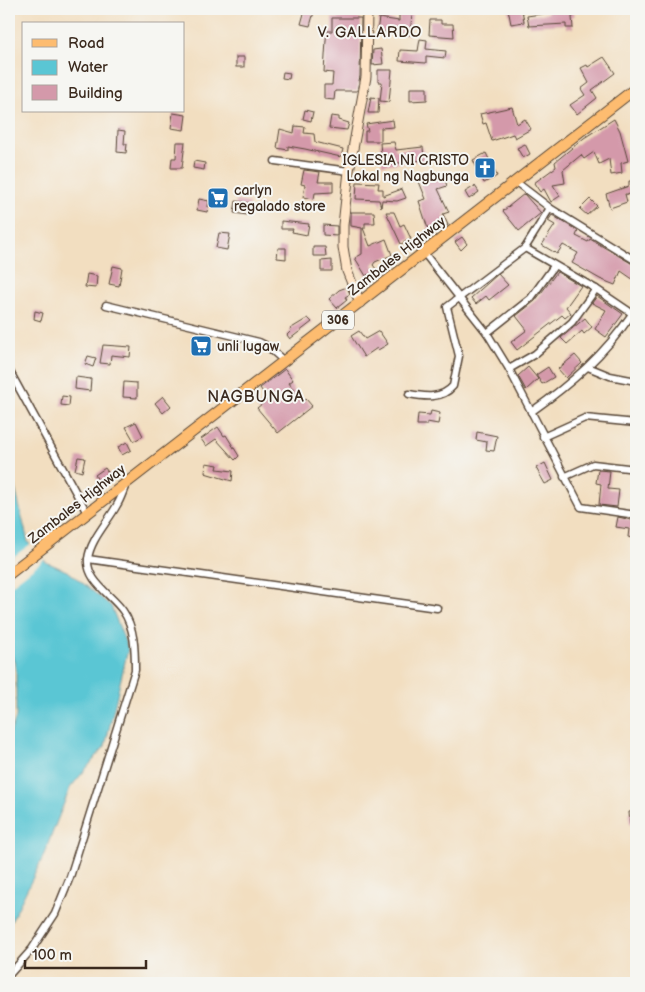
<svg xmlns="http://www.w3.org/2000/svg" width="645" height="992" font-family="'Balsamiq Sans',sans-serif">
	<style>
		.water { fill: #5ac6d4; stroke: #4a7879 }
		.pier { fill: #f2dec0 }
		.building { fill: #d499aa }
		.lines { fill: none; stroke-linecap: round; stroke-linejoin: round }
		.street-casing { stroke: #564536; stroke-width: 9 }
		.secondary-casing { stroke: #564536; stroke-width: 11 }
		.primary-casing { stroke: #564536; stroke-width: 12 }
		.street { stroke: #fff; stroke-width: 6 }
		.secondary { stroke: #fee4c6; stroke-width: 9 }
		.primary { stroke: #fdbc70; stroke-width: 10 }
		.labels { text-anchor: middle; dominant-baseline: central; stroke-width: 4; stroke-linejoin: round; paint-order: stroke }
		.shield { fill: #f6f6f2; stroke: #73675e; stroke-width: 1 }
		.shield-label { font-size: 12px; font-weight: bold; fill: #3b2a1e }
		.poi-label { font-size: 14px; fill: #3b2a1e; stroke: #f6f6f2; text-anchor: start }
		.street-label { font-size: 14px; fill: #3b2a1e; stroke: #f6f6f2 }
		.neighbourhood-label { font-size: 15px; letter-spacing: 1px; fill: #3b2a1e; stroke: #f6f6f2 }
		.quarter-label { font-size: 16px; letter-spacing: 1px; fill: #3b2a1e; stroke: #f6f6f2 }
	</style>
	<rect width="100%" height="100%" fill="#f6f6f2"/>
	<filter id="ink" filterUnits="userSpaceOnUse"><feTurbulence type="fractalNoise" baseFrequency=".02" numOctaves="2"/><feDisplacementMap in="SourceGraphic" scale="10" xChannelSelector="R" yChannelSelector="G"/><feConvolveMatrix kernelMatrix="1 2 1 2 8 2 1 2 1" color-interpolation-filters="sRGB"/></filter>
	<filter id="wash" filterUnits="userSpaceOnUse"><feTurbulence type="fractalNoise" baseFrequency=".0096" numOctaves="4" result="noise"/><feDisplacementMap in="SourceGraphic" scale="20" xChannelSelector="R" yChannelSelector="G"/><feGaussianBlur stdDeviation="1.12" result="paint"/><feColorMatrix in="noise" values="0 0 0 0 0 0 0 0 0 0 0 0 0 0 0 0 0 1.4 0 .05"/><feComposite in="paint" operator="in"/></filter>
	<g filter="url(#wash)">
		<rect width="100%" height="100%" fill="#f2dec0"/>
		<path class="water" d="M9,472L14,484L28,542L46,562L69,572L111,606L128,649L105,746L70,788L42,859L9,926V736L16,717V669L9,644Z"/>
		<path class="pier" d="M32,543L45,559L9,587V560Z"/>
		<g id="blocks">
			<g class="building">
				<path d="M508,9H522L524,22L511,24Z"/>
				<path d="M548,9H563V13L572,9L575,15L572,17L573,28H566V24L529,26L527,16L548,13Z"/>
				<path d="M305,10L314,12L310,26L301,24Z"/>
				<path d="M399,14H412L410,35L377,31L379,18L399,21Z"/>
				<path d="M332,18H361L360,76L357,91H335L334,100L324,99V85H332L333,73L324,72L326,40L327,31H332Z"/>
				<path d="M430,20H441V24H453L454,37L429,35Z"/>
				<path d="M420,39L427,40L426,49L446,51L445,58L426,56V63L399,61L400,50L418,51Z"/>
				<path d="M381,49L383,64L372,65L373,50Z"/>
				<rect x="236" y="57" width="8" height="10"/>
				<path d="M604,57L615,73L592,90L597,98L577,114L570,105L585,95L581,89L589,83L581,68L587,65L588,67Z"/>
				<path d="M378,70H392L389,102L380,101L382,82H378Z"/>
				<path d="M283,72L290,73L289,79L282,78Z"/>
				<path d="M410,88H427V100L410,101Z"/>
				<path d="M371,97L379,98L378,113H368Z"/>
				<path d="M512,107L517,124L525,119L531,129L515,138L513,134L492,141L486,123L483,124L480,114Z"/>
				<path d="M305,110L313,112L311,121L303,119Z"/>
				<path d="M173,113L186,115L184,130L171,128Z"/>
				<path d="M331,116L339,117V120L349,123L347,130L329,128Z"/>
				<path d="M614,119L620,131L628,161L621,163L622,173L611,175L609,159L599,164L594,152L584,159L581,155L563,170L565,183L553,185L560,196L551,202L544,189L540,192L534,183L556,167L555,162L584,138Z"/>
				<path d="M393,120L394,127L381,128V141H365V131H368L366,124Z"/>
				<path d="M295,126L305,127L304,133L314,134L315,142L343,149L341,157L305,149L288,146V150L277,148L280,129L294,133Z"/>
				<path d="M118,130L125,131L124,144H127L126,153L117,152Z"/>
				<path d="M177,142H185L182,168H171L172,158H176Z"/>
				<path d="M394,142L396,150L423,147L424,160L382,165L380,143Z"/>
				<path d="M525,144L530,154L523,158L517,148Z"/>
				<path d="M486,153L497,176L484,183L473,160Z"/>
				<path d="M194,161L205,163L204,170L193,168Z"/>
				<path d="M304,170L320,172L318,182H333V192L315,193L314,199L303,197L305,185L301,184Z"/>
				<path d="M431,174L432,178L443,174L447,186L438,189L449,212L443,214L448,225L429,232L419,201L426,199L418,179Z"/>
				<path d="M629,181H636V195L625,194L627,202L610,208L606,194L629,186Z"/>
				<path d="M357,182L379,183L378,189H383V196L402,189L406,198L397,201L382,200L381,207L379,200L356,199Z"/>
				<path d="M475,186L479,192L469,199L465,192Z"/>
				<path d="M524,194L541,213L519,231L503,211Z"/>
				<path d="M199,199L209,201L207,212L197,210Z"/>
				<path d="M590,199L597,206L587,215L580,209Z"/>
				<path d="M236,201L249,203L247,215L234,213Z"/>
				<path d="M351,212H374L375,223H365V228H363L370,246L386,239L392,255L375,262L373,265L380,274L372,280L368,274L366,276L355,258L362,254V228L351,226Z"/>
				<path d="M386,212H394L400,226L404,224L411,239L401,244Z"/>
				<path d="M552,215L578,231L576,236L588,242L590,239L636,266L634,280L621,271L615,285L600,279L572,263L578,253L563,245L557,254L542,245L555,225L548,221Z"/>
				<path d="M281,221L309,224L307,235L292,232L293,229H281Z"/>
				<path d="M323,225L337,226V236L323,235Z"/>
				<path d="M219,233L230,234L227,250L216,248Z"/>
				<path d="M462,237L467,244L461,250L455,242Z"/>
				<path d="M313,247H325L326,256H313Z"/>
				<path d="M278,248H286V259L277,258Z"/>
				<path d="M332,260V271H321V261Z"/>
				<path d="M113,266L122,268L119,286L109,284Z"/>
				<path d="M557,272L581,286L566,307L571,313L565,318L562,315L517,350L511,342L527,330L516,316L535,301Z"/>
				<path d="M87,274L97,276L96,288L85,287Z"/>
				<path d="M498,274L508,285L489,300L486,296L476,304L471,298Z"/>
				<path d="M347,287L350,294L345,297L347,300L337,308L329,299L339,290Z"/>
				<path d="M597,296L623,314L606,337L595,329L606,310L592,303Z"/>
				<path d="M35,311L43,313L41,321L34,319Z"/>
				<path d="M308,318L312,322L290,339L287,335L291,331L290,329Z"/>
				<path d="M585,318L592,327L584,334L582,331L567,344L561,338Z"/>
				<path d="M359,331L365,339L379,331L388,344L378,350L377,348L364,357L351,336Z"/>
				<path d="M103,345L131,347L130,357L111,355L110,364L100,363Z"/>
				<path d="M575,355L582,363L566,378L558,369Z"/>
				<path d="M88,356L96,358L93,367L85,364Z"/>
				<path d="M528,367L538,379L526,390L518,376Z"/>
				<path d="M548,367L554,377L542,384L536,375Z"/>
				<path d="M285,369L293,380L289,383L302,402L306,399L312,406L278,433L257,408L268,399L260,388Z"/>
				<path d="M76,377L91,379L90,391L75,389Z"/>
				<path d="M124,382L137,383V398L123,397Z"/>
				<path d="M62,396L70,397L69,406L61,405Z"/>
				<path d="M163,396L171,406L163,413L155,403Z"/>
				<path d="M431,411L440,413L438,424L427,422V425H417L418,414L430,415Z"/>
				<path d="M136,422L143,436L134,441L126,427Z"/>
				<path d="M218,427L224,436L226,435L239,456L235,460L216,439L206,446L201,439Z"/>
				<path d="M477,432L497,436L494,451L486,450L487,442L476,440Z"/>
				<path d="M127,442L131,450L122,455L118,447Z"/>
				<path d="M78,457L85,458L82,472L75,470Z"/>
				<path d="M206,463L218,465L217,469L233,471L232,481L205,473Z"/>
				<path d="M545,463L553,480L545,484L536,468Z"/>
				<path d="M105,468L112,478L101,485L95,475Z"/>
				<path d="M598,470L610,471L608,489L619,490L617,507L599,505L601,484L596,483Z"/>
				<path d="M618,517L636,521V539L628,537L629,529L616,527Z"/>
				<path d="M636,811V824H630L629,812Z"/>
			</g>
		</g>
	</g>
	<g filter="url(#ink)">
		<use href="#blocks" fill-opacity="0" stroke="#564536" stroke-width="1"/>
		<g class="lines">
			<g class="street-casing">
				<g id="street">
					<path d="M275,161L349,171"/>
					<path d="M516,182L550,208L636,261"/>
					<path d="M525,248L596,289L636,316"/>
					<path d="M424,253L487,333L509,369L581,507L636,515"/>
					<path d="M106,305L259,342L267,346L284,361"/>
					<path d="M487,333L531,298L554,266"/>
					<path d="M588,367L610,376L636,381"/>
					<path d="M509,369L535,354L572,322L596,289"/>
					<path d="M9,370L87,513"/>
					<path d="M409,394C425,397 442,399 453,386L459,356L447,307L525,248L550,208"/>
					<path d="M531,412C571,384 605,354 632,314"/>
					<path d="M543,437L585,418L636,423"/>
					<path d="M564,477L593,464L636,469"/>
					<path d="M88,559L437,608"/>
					<path d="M9,975L32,949L55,914L70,877L135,670C135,651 135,628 123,611C112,595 86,581 88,559C90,540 108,522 117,505C121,499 123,491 126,485"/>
				</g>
			</g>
			<g class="secondary-casing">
				<path id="secondary" d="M360,303L347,271L343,247V225L349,171L366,77L367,9"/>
			</g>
			<g class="primary-casing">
				<path id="primary" d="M9,574L636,88"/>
			</g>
			<use href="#street" class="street"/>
			<use href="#secondary" class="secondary"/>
			<use href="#primary" class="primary"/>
		</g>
	</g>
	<defs>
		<g id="church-square" transform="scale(1.125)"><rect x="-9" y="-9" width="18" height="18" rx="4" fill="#1f6fb2" stroke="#f6f6f2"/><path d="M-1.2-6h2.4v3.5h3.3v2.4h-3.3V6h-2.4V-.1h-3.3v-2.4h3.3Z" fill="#fff"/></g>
		<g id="supermarket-square" transform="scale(1.125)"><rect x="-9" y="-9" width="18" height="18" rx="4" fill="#1f6fb2" stroke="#f6f6f2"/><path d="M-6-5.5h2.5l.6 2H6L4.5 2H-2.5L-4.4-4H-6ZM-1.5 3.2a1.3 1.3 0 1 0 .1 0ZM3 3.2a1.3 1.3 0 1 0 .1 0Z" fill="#fff"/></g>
	</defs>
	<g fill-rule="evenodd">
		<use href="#church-square" x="485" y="168"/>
		<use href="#supermarket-square" x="218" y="198"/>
		<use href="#supermarket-square" x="201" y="346"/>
	</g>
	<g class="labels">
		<rect class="shield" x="322" y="310.5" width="32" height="19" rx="4"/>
		<g class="shield-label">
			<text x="338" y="320">306</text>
		</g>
		<g class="poi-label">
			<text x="469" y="160" text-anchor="end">IGLESIA NI CRISTO<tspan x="469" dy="16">Lokal ng Nagbunga</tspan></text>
			<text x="234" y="190">carlyn<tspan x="234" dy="16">regalado store</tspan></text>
			<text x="217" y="346">unli lugaw</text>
		</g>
		<g class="street-label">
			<text transform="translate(397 256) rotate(-38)">Zambales Highway</text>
			<text transform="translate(77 504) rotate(-38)">Zambales Highway</text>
		</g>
		<g class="neighbourhood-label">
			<text x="370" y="32">V. GALLARDO</text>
		</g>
		<g class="quarter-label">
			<text x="256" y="397">NAGBUNGA</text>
		</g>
	</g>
	<rect width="645" height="992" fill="none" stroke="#f6f6f2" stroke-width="30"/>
	<rect x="22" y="22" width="162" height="90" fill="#f6f6f2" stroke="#aba49d"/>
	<rect x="32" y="39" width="25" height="8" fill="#fdbc70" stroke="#aba49d"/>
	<text x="68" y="48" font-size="15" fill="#3b2a1e">Road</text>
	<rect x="32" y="60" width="25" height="15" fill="#5ac6d4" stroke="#aba49d"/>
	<text x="68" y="72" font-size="15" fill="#3b2a1e">Water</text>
	<rect x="32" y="85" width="25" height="15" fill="#d499aa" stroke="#aba49d"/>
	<text x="68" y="98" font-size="15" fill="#3b2a1e">Building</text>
	<path d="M25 960v8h121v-8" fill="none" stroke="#3b2a1e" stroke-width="2.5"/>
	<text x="32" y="960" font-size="15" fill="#3b2a1e" stroke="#f6f6f2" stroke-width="4" paint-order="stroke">100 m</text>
</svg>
